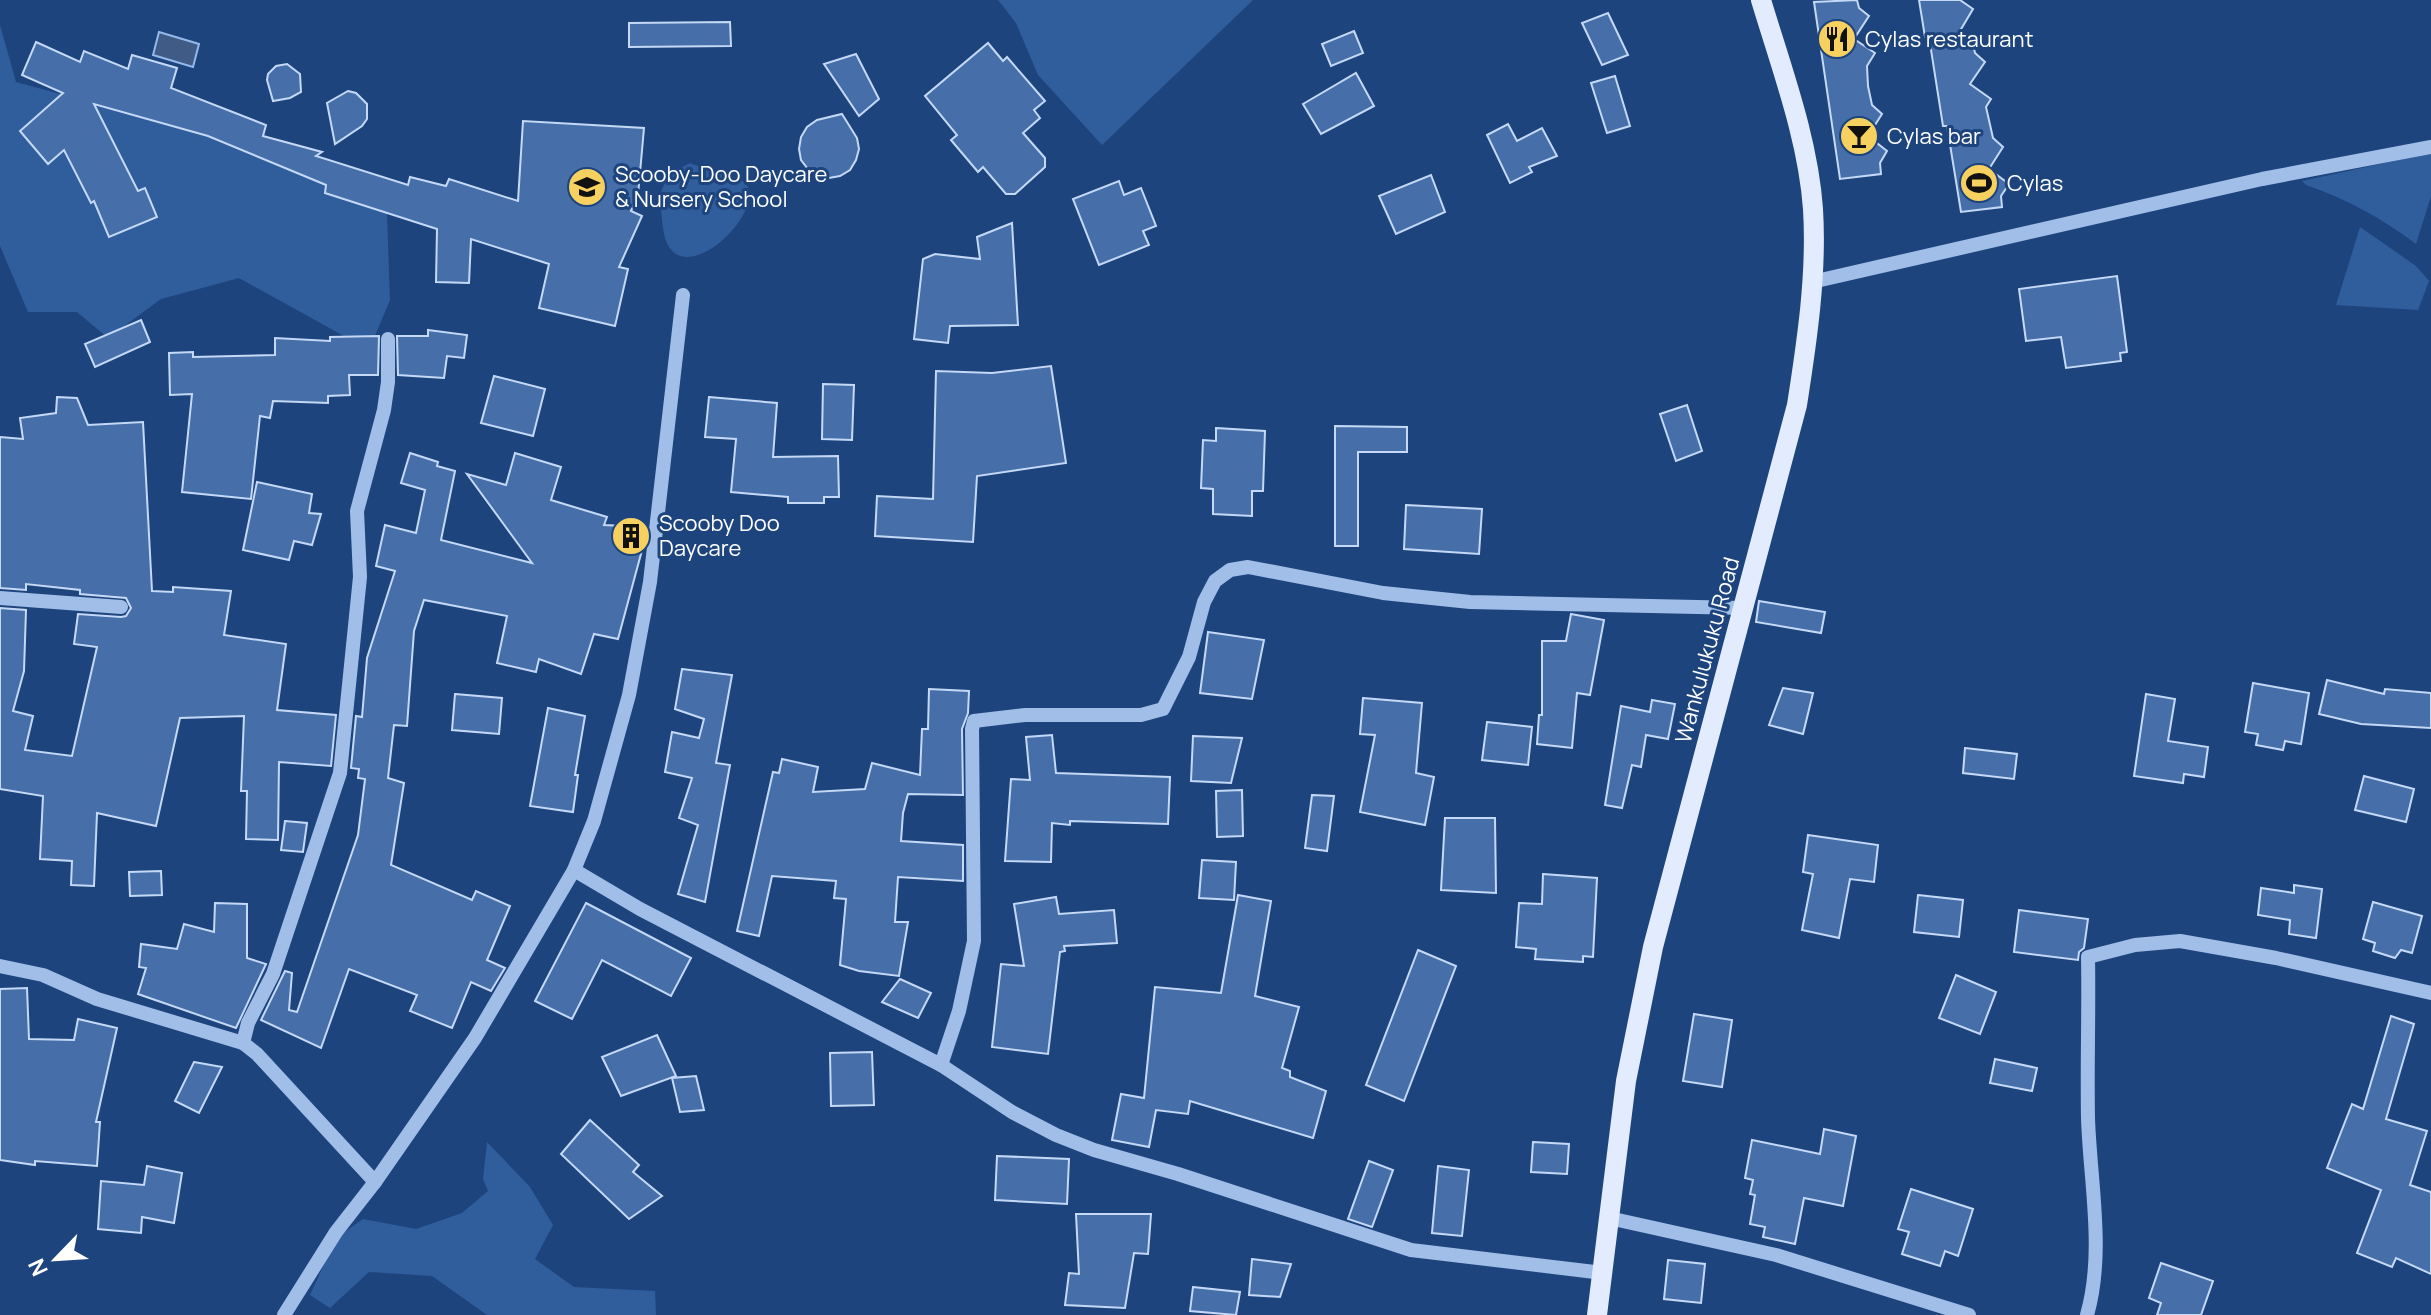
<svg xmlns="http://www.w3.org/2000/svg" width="2431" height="1315" font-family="Manrope,sans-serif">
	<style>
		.green { fill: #305d9c }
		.water { fill: #3f5b86; stroke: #94b9ea; stroke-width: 2 }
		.building { fill: #466ea8; stroke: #c5d9f6; stroke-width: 2 }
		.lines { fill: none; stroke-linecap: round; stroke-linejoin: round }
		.minor { stroke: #a1bee8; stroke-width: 14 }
		.major { stroke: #e3ecfe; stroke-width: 20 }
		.labels { text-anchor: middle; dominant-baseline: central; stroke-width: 6; stroke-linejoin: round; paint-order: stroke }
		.poi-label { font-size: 22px; fill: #fff; stroke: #1e447e; text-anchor: start }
		.street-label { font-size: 22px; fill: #fff; stroke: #1e447e }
	</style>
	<rect width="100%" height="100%" fill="#1e447e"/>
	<g class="green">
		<path d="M998,0H1253L1102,145L1038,75L1016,23Z"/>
		<path d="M0,25L16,82L197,131L326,185L325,193L387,213L390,300L369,350L239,278L161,299L108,338L77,312H28L0,246Z"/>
		<path d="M2431,153V196L2416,244C2381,218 2347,199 2306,185L2302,181Z"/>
		<path d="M690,163C703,169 739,175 746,184C767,210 686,291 666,241C663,232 662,220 661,210C657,186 669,173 690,163Z"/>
		<path d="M2360,227L2416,266L2429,281L2418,310L2336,305Z"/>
		<path d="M487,1142L530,1187L553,1225L535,1259L574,1287L655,1291L656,1315H487L432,1276L369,1272L330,1308L310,1295L336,1238L363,1219L416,1229L462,1213L488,1191L483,1179Z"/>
	</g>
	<path class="water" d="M159,32L199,44L193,67L153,55Z"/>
	<g class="building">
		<path d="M1857,0L1859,8L1869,16L1854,39L1875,53L1867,66L1868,86L1872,105L1882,114L1868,136L1887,151L1880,163L1881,174L1840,179L1814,2Z"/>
		<path d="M1919,0H1960L1973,9L1951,46L1973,44L1975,53L1985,62L1970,84L1991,99L1986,107L1993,138L2003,147L1989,169L2009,184L2001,196L2002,207L1961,212L1947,126H1943L1929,37H1925Z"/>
		<path d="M1608,13L1628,55L1602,65L1582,23Z"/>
		<path d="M730,22L731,46L629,47V23Z"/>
		<path d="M1354,31L1363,53L1331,66L1322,44Z"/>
		<path d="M36,42L80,62L84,51L128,69L132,55L177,68L171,88L266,125L263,136L322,152L316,156L408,185L410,177L446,186L449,179L518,201L523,121L644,128L638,195L631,211L642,216L619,267L628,269L615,326L539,308L549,264L471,239L469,283L436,282L437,229L325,193L326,185L208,136L94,104L138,191L145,188L157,217L109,237L94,201L91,203L64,150L48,164L20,131L63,93L22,75Z"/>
		<path d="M988,43L1003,61L1007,57L1045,101L1034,110L1040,118L1023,133L1045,158V167L1015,194H1006L983,167L978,172L951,140L957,135L925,96Z"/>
		<path d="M856,54L879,99L859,116L824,64Z"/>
		<path d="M287,64L300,74L301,92L290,98L273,101L267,80L268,74L276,66Z"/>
		<path d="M1356,73L1374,106L1321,134L1303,104Z"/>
		<path d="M1615,76L1630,126L1607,133L1591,83Z"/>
		<path d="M348,91L356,93L367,104V119L362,126L335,144L327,103Z"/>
		<path d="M842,114L857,138L859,149L856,160L850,170L840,176L829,178L818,176L808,169L801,160L799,149L801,137L807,127L817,120Z"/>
		<path d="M1508,124L1517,141L1542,128L1557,156L1529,167L1532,172L1510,183L1487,135Z"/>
		<path d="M1431,175L1445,212L1396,234L1379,196Z"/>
		<path d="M1119,181L1124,195L1141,188L1156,226L1143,231L1149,245L1099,265L1073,199Z"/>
		<path d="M1012,223L1018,325L950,326L948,343L914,339L923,259L935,254L980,259L977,237Z"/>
		<path d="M2117,276L2127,352L2120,353L2121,361L2066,368L2061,337L2026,341L2019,289Z"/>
		<path d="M141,320L150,342L95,367L85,344Z"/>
		<path d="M428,330L467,335L464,358L447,356L444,378L398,375L397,336H428Z"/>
		<path d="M379,336L378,375H349L350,395L328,396V403L273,401L270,418L260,416L251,499L182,492L192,394L170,395L169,353L193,352V357L275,355V338L330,341V337Z"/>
		<path d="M1051,366L1066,463L977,476L973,542L875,536L877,496L933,499L936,371L992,373Z"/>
		<path d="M494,376L545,389L533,436L481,423Z"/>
		<path d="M823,384L854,385L852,440L822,439Z"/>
		<path d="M57,397L77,398L88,425L143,422L152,591L173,592V587L231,591L224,635L286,644L277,710L336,715L331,766L279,762L278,840L246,839L247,791H241L244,716L180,718L156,826L97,813L94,886L71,885L72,861L40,859L43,796L0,789V608L26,610L24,671L13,711L33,716L25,750L72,756L97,647L74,644L78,614L121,617L126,616L131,608L126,598L80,594V590L26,584V590L0,588V437L23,439L20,418L56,413Z"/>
		<path d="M709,397L777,403L773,457L838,456L839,497H824V503H788V497L731,492L736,439L705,437Z"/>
		<path d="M1687,405L1702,451L1676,461L1660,414Z"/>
		<path d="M1335,426L1407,427V452H1358V546H1335Z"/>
		<path d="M1216,428L1265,431L1263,491H1252V516L1213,514V489L1201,488L1203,440L1216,441Z"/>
		<path d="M410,453L438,462L437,466L455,471L441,540L532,563L467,474L506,485L515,453L561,467L551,500L607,517L604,525L646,527L645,539L618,639L594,634L581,674L539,659L536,672L497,663L507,616L424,600L414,631L407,726L394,725L388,778L404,783L391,865L472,900L476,891L510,906L487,960L505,968L491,991L471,982L452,1028L410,1011L417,995L349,969L321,1048L261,1020L285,971L292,973L289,1010L297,1012L358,835L365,779L358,778L359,769L351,768L356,716L362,717L367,658L395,571L376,566L385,525L416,533L425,490L401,483Z"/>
		<path d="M257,482L312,494L309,513L321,514L312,545L294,541L289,560L243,550Z"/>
		<path d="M1406,505L1482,509L1479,554L1404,549Z"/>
		<path d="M1759,601L1825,612L1821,633L1756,622Z"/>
		<path d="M1571,614L1604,620L1590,695L1577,693L1572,748L1537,744L1539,715H1542V641H1566Z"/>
		<path d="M1208,632L1264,640L1252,699L1200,693Z"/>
		<path d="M682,669L732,675L716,763L730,765L705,902L678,894L698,825L679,818L692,778L665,772L672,732L699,738L704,719L675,709Z"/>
		<path d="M2327,680L2384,694L2385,689L2431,693V728L2361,724L2319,714Z"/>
		<path d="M2253,683L2309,693L2301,744L2285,741L2283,750L2256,745L2258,734L2245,732Z"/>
		<path d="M1783,688L1813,693L1803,734L1769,725Z"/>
		<path d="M929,689L969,691L968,713L962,729L963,795L908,794L903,813L901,841L963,845V881L898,877L895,922H908L899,976L859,971L840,965L846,899L834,898L836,881L772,876L759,936L737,931L773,772L779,773L782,759L818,767L813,792L865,789L872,763L920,775L922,729H928Z"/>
		<path d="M455,694L502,698L499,734L452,730Z"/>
		<path d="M2146,694L2175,699L2168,741L2208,747L2204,777L2184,774L2183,783L2134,776Z"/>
		<path d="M1363,698L1422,703L1416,773L1434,777L1425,825L1360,812L1375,735L1360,734Z"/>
		<path d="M1652,700L1675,704L1668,739L1646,735L1641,767L1632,765L1622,808L1605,805L1621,706L1650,712Z"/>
		<path d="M548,708L585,716L575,775H578L573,812L530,806Z"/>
		<path d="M1487,722L1532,727L1528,765L1482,760Z"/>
		<path d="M1052,735L1056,773L1170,777L1168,824L1070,821V825L1052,823L1051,862L1005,861L1011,779L1030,780L1026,737Z"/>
		<path d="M1193,736L1242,738L1231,783L1191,781Z"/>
		<path d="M1965,748L2017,754L2014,779L1963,773Z"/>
		<path d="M2364,776L2414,789L2406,822L2355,810Z"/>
		<path d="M1242,790L1243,836L1217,837L1216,791Z"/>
		<path d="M1312,795L1334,796L1327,851L1305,848Z"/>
		<path d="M1445,818H1495L1496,893L1441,890Z"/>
		<path d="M285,821L307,823L303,852L281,850Z"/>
		<path d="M1808,835L1878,845L1874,882L1850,879L1839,938L1802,930L1813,874L1803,872Z"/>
		<path d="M1202,860L1236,862L1234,900L1199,898Z"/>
		<path d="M161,871L162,895L130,896L129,872Z"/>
		<path d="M1543,874L1597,878L1593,957L1583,956V962L1535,959L1536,949L1516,947L1519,903L1542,904Z"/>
		<path d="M2294,885L2322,889L2316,938L2289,934L2290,920L2258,915L2261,888L2294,893Z"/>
		<path d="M1238,895L1271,901L1255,996L1299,1007L1282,1068L1290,1071V1077L1326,1091L1313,1138L1190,1101L1188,1114L1156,1110L1149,1147L1112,1140L1121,1094L1144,1098L1155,987L1221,993Z"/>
		<path d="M1918,895L1963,900L1959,937L1914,932Z"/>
		<path d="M1056,897L1059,914L1114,910L1117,943L1064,946L1065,951L1060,952L1048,1054L992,1047L1001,964L1024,966L1014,904Z"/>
		<path d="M2373,902L2422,916L2412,953L2401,950L2395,958L2373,951L2375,943L2363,939Z"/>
		<path d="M215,903L247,904V958L266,964L236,1028L138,994L146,968L139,967L141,944L177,949L184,924L214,932Z"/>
		<path d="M586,903L691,958L671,996L602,960L572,1019L535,1001Z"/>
		<path d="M2019,910L2088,919L2084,948L2079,952L2078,960L2014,952Z"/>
		<path d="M1418,950L1456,966L1404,1101L1366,1085Z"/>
		<path d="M1956,975L1996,992L1980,1034L1939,1018Z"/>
		<path d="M900,979L931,993L918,1018L882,1002Z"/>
		<path d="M27,988L29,1039L74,1040L78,1019L117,1028L96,1122H100L97,1166L35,1161V1165L0,1160V989Z"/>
		<path d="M1694,1014L1732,1020L1722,1087L1683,1081Z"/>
		<path d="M2391,1016L2414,1024L2386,1119L2427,1131L2410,1185L2431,1192V1274L2396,1258L2392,1267L2357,1253L2381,1190L2327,1168L2352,1104L2363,1109Z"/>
		<path d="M657,1035L676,1076L621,1096L602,1057Z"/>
		<path d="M872,1052L874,1105L831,1106L830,1053Z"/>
		<path d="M1995,1059L2037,1068L2032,1091L1990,1083Z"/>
		<path d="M194,1062L222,1067L199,1113L175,1101Z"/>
		<path d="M696,1076L704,1110L680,1112L672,1078Z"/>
		<path d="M590,1120L639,1165L633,1172L662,1196L629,1219L561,1154Z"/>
		<path d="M1824,1129L1856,1136L1843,1206L1804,1198L1795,1244L1763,1237L1765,1227L1750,1224L1755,1195L1750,1194L1753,1180L1745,1178L1752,1140L1820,1154Z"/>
		<path d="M1533,1142L1569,1144L1567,1174L1531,1172Z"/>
		<path d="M997,1156L1069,1159L1067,1204L995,1200Z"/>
		<path d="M1369,1161L1393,1170L1372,1227L1348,1219Z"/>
		<path d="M147,1166L182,1173L174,1223L142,1217L141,1233L98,1229L101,1181L144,1185Z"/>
		<path d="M1438,1166L1469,1170L1462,1236L1432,1233Z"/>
		<path d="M1911,1189L1973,1209L1958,1256L1945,1251L1940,1266L1902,1254L1909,1232L1898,1229Z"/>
		<path d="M1076,1214H1151L1148,1254L1134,1253L1125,1308L1065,1305L1069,1273L1079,1274Z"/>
		<path d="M1252,1259L1291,1264L1280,1297L1249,1295Z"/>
		<path d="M1668,1260L1705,1264L1701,1303L1664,1299Z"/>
		<path d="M2161,1263L2213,1281L2201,1315H2157L2161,1303L2149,1298Z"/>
		<path d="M1193,1287L1240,1292L1236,1315L1190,1311Z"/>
	</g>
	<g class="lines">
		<g class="minor">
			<path d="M1812,282L2262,179L2431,147"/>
			<path d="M0,598L121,607"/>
			<path d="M574,870L640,909L941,1065L1012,1112L1056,1135L1094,1150L1178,1174L1411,1250L1603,1273"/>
			<path d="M0,966L43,975L97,999L243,1043"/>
			<path d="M941,1065L959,1011L974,941L972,729L974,721L1025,715H1141L1163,709L1189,657L1204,602L1215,581L1230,570L1248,567L1383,593L1470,602L1743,608"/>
			<path d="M375,1182L257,1054L243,1043L248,1023L273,974L340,773L360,577L357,511L384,410L388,382V339"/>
			<path d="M1609,1218L1776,1255L1969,1315"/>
			<path d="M284,1315L336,1232L375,1182L475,1038L574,870L594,821L629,695L650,582L683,295"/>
			<path d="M2087,1315C2105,1252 2090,1182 2088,1118C2087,1064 2089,1011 2088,957L2135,945L2180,941L2276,958L2431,993"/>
		</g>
		<path class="major" d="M1597,1315L1626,1081L1653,947L1797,405C1807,341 1817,274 1813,209C1808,138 1781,67 1761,0"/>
	</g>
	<defs>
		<g id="restaurant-disc" transform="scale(2)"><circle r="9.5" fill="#f7d160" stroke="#1e447e"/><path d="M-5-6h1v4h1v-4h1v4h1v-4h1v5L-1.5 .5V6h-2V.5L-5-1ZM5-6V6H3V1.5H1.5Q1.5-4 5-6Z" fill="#111"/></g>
		<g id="bar-disc" transform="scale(2)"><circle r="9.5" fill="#f7d160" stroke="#1e447e"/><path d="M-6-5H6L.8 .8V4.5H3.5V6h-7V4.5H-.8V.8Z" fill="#111"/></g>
		<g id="stadium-disc" transform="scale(2)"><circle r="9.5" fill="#f7d160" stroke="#1e447e"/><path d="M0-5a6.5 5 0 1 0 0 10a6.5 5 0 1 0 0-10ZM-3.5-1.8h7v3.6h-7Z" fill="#111"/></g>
		<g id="school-disc" transform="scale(2)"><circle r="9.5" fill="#f7d160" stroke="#1e447e"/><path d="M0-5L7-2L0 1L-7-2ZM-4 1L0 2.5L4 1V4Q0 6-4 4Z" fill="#111"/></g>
		<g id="building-disc" transform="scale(2)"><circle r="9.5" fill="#f7d160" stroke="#1e447e"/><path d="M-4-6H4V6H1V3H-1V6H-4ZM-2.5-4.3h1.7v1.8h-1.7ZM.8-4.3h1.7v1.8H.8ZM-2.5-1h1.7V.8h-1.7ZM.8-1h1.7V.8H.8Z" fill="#111"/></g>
	</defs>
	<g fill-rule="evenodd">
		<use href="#restaurant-disc" x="1837" y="39"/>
		<use href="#bar-disc" x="1859" y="136"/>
		<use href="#stadium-disc" x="1979" y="183"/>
		<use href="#school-disc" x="587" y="187"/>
		<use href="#building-disc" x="631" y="536"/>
	</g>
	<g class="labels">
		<g class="poi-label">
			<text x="1865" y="39">Cylas restaurant</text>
			<text x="1887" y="136">Cylas bar</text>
			<text x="615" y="174">Scooby-Doo Daycare<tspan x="615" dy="25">&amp; Nursery School</tspan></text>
			<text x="2007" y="183">Cylas</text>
			<text x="659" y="523">Scooby Doo<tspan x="659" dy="25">Daycare</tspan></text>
		</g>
		<g class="street-label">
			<text transform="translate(1707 650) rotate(-75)">Wankulukuku Road</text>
		</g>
	</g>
	<g transform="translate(56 1259) rotate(245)" stroke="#1e447e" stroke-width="6" paint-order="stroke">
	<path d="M0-6L14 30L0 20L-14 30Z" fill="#ffffff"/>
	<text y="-12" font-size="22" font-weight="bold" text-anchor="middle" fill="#ffffff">N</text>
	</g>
</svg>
